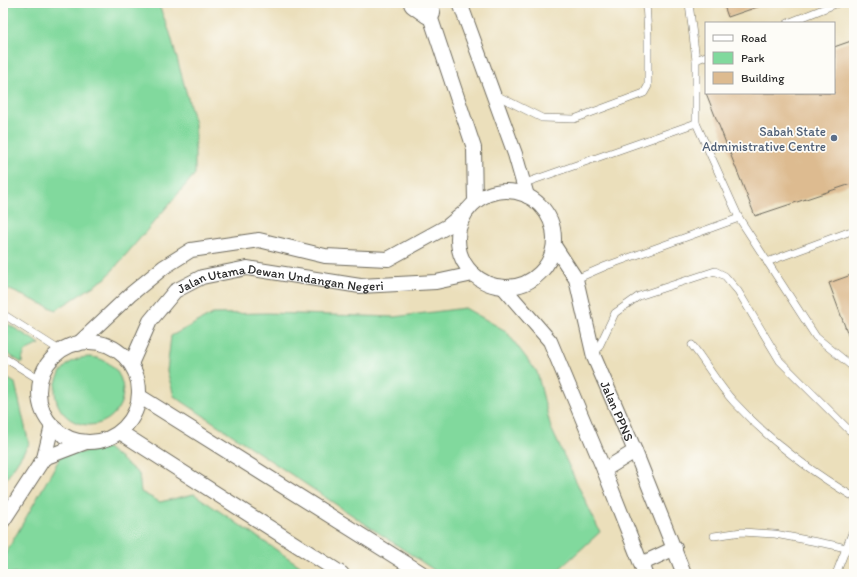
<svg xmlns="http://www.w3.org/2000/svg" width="857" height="577" font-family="Itim,sans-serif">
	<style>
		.green { fill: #81d99d; stroke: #568264 }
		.building { fill: #ddbb90 }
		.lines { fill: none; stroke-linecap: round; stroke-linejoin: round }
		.lane-casing { stroke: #6e6a5d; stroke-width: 8 }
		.street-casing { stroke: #6e6a5d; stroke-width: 16 }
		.highway-casing { stroke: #6e6a5d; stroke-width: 24 }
		.lane { stroke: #fff; stroke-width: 7 }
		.street { stroke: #fff; stroke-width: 14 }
		.highway { stroke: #fff; stroke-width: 22 }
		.service-dot { fill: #5c6f8a; stroke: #fdfcf7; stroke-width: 1.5 }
		.labels { text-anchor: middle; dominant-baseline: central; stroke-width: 3.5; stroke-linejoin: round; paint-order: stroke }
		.service-label { font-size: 13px; fill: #4e5e75; stroke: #fdfcf7; text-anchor: end }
		.street-label { font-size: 13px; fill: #2b2b2b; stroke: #fdfcf7 }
	</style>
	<rect width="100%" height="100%" fill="#fdfcf7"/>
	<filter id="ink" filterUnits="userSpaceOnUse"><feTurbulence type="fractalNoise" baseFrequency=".025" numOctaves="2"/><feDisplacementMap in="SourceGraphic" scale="8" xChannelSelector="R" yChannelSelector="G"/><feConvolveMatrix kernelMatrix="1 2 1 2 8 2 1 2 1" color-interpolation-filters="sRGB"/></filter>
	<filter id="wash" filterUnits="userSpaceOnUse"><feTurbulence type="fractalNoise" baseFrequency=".012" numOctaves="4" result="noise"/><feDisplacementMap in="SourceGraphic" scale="16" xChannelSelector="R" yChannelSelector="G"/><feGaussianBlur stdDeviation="0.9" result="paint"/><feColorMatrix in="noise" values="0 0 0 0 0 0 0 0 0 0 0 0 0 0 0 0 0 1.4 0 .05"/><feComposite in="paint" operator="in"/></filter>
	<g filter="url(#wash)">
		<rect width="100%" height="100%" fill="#ebdfbb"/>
		<g class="green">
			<path d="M3,3H158L170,33L195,124V174L106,278L56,310L3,287Z"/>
			<path d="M465,308L506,331L537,372L551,428L600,532L554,574H440L174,396L167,371L171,336L213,314L267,313L394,317Z"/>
			<path d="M3,321L40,344C29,349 23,349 22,363L3,351Z"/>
			<circle cx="89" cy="391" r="34"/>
			<path d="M3,376L15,383L29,444L3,484Z"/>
			<path d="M107,448L139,474L141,492L160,502L194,494L312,574H3V558L61,456Z"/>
		</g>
		<g id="blocks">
			<g class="building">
				<path d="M723,3H769L728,17Z"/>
				<path d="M854,40V183L755,216L706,93H834V47Z"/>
				<path d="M854,274V351L829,283Z"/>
			</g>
		</g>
	</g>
	<g filter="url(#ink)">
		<use href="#blocks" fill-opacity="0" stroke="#6e6a5d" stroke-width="1"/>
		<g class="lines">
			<g class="lane-casing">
				<g id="lane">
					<path d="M689,3L696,60V123L739,218L816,337L854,368"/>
					<path d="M788,23L838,3"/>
					<path d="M696,60L706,56"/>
					<path d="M494,94L542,118L574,119L644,93L648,86V35L646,3"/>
					<path d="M525,183L696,123"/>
					<path d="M767,262L854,230"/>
					<path d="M576,279L606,266L739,218"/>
					<path d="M3,314L61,351"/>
					<path d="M692,345C706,363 718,385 734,402C769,440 810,471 854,497"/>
					<path d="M595,355L615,313L639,296L715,271L725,276L738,291L780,361L849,430L854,433"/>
					<path d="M3,357L40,380"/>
					<path d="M714,536L742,532L775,534L833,545L854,550"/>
					<path d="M836,574L854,528"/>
				</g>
			</g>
			<g class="street-casing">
				<g id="street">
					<path d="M460,3L515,154L527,196"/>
					<path d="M429,13L474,148L475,201"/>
					<circle cx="506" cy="239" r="48"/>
					<path id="s1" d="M555,247L576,279L594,357L635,451L684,574"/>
					<path d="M503,287L550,341L604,470L645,574"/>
					<circle cx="89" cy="392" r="50"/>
					<path d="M78,344L131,294L164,267L191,250L259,240L325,256L388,259L448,226L466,211"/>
					<path id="s2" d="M131,364L150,321L175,291L202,277L247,268L360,286L436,282L473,274"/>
					<path d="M139,396L423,574"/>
					<path d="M120,432L342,574"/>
					<path d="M44,458L86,442"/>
					<path d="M604,470L635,451"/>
					<path d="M3,521L44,458L52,426"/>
					<path d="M641,564L675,548"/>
				</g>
			</g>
			<g class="highway-casing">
				<path id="highway" d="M415,3L429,13"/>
			</g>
			<use href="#lane" class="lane"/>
			<use href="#street" class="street"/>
			<use href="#highway" class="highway"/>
		</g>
	</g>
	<circle class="service-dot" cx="834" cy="138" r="4"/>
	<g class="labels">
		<g class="service-label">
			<text x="826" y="131">Sabah State<tspan x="826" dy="15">Administrative Centre</tspan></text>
		</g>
		<g class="street-label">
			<text stroke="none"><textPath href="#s2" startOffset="195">Jalan Utama Dewan Undangan Negeri</textPath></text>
			<text stroke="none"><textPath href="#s1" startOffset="177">Jalan PPNS</textPath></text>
		</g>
	</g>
	<rect width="857" height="577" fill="none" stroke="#fdfcf7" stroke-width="16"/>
	<rect x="705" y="22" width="130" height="72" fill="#fdfcf7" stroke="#a9a8a5"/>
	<rect x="713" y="35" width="20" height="6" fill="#ffffff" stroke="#a9a8a5"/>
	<text x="741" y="42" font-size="12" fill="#2b2b2b">Road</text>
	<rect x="713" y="52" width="20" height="12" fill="#81d99d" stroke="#a9a8a5"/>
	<text x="741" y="62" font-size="12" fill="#2b2b2b">Park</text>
	<rect x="713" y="72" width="20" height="12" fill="#ddbb90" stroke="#a9a8a5"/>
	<text x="741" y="82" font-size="12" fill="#2b2b2b">Building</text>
</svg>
